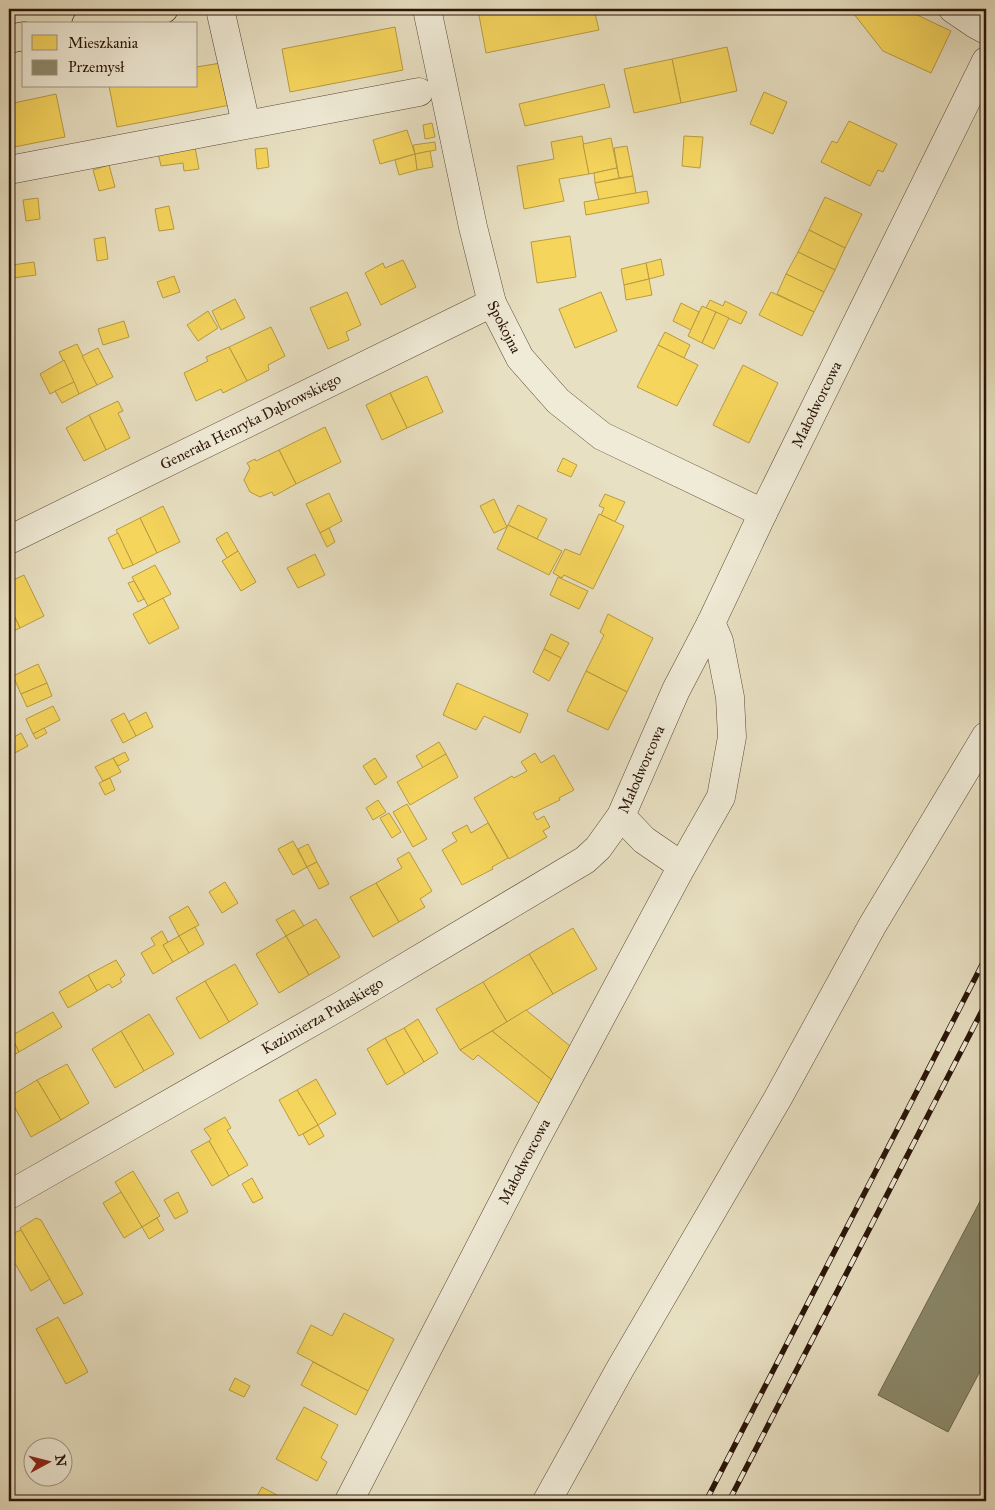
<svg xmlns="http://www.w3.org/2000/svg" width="995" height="1510" font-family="'IM FELL Great Primer',serif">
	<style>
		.homes { fill: #f6d55c; stroke: #b89b42 }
		.industry { fill: #8c8c6e; stroke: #6e684f }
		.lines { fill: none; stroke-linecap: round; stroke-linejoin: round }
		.minor-casing { stroke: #594736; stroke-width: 29 }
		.major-casing { stroke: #291407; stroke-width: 29 }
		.minor { stroke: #f0ebd7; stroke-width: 28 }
		.major { stroke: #e8e0c2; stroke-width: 28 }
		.rail-casing { stroke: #291407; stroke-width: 5.5 }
		.rail { stroke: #f0ebd7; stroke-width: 4; stroke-dasharray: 11; stroke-linecap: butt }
		.labels { text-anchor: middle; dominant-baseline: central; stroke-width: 5; stroke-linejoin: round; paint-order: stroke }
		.street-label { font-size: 15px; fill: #291407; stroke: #f0ebd7 }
	</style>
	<rect width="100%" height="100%" fill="#e8e0c2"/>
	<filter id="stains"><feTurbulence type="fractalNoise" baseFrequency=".004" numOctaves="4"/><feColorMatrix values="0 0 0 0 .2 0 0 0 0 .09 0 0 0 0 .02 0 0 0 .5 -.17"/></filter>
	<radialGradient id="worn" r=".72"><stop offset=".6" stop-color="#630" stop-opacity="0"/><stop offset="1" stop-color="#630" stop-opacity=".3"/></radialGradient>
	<g class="homes">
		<path d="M485,9H594L599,30L486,53L478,10Z"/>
		<path d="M850,9H910L913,13L951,31L931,73L883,51Z"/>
		<path d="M395,27L403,70L290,92L282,49Z"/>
		<path d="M727,47L737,91L681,103L672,59Z"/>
		<path d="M672,59L681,103L634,113L624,69Z"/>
		<path d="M221,63L230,105L117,127L109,86H196V67Z"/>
		<path d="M604,84L610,107L525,126L519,104Z"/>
		<path d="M764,92L787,102L773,134L750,124Z"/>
		<path d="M56,94L65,137L9,148V104Z"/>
		<path d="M849,121L897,144L883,172L878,170L870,186L821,162L832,141L837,143Z"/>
		<path d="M432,123L435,137L425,139L423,125Z"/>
		<path d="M407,130L415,154L380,164L373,140Z"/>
		<path d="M582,136L589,174L559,179L564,201L524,209L517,166L554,159L551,142Z"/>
		<path d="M684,136L703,137L700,168L682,166Z"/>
		<path d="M611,138L617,168L589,174L583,144Z"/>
		<path d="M435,142L436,150L415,154L413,145Z"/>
		<path d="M627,146L633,176L619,178L614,148Z"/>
		<path d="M195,147L199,169L184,171L183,163L161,166L158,153Z"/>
		<path d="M267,148L269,167L257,169L255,149Z"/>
		<path d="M430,151L433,167L417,170L415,154Z"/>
		<path d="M415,154L417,170L399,175L395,160Z"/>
		<path d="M109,165L115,187L99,191L93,170Z"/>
		<path d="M617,168L619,178L595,183L594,173Z"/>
		<path d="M633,176L636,193L599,200L595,183Z"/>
		<path d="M647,191L649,203L586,215L584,202Z"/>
		<path d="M825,197L862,214L845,248L809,230Z"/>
		<path d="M38,198L40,219L26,221L23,200Z"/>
		<path d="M169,206L174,229L159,231L155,209Z"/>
		<path d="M809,230L845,248L835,270L798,252Z"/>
		<path d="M570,236L576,277L537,283L531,242Z"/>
		<path d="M105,237L108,259L97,261L94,239Z"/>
		<path d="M798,252L835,270L824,292L786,274Z"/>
		<path d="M661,259L664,275L649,279L646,263Z"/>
		<path d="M403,260L416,287L381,305L365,273L383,263L385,268Z"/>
		<path d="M34,262L36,275L13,278L12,265Z"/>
		<path d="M646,263L649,279L624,285L621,269Z"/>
		<path d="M786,274L824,292L814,312L777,294Z"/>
		<path d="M174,276L180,292L163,298L157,282Z"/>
		<path d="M649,279L652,295L626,300L624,285Z"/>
		<path d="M347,292L361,325L346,332L349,340L328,349L310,308Z"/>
		<path d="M601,292L617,331L575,348L559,309Z"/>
		<path d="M771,292L814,312L802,336L759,315Z"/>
		<path d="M235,299L245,318L221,330L212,311Z"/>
		<path d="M710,300L723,306L725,301L747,312L741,324L706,308Z"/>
		<path d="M681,303L699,312L691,330L673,321Z"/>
		<path d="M702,306L716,312L702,343L688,336Z"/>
		<path d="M208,311L218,328L198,341L187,325Z"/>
		<path d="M716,312L729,318L714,349L702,343Z"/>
		<path d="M124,321L129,337L103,345L98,329Z"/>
		<path d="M271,327L285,356L268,365L269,370L247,381L229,347Z"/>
		<path d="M665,332L690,345L684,358L658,345Z"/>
		<path d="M77,344L97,385L79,394L59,352Z"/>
		<path d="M658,345L698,365L677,406L637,387Z"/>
		<path d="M229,347L247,381L223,393L221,389L196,401L184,373L208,361L206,357Z"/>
		<path d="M98,348L113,377L97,385L82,356Z"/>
		<path d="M64,360L74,382L50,394L40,374Z"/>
		<path d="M743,365L778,383L749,443L713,425Z"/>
		<path d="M427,376L443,412L407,428L390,393Z"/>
		<path d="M74,382L79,394L62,403L55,391Z"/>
		<path d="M390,393L407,428L382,440L366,405Z"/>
		<path d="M118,401L123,411L118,413L130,438L106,450L89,415Z"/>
		<path d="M89,415L106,450L84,461L66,428Z"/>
		<path d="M325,427L341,462L296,484L279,450Z"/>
		<path d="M279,450L296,484L274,496L272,492L260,497L250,492L244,480L250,468L247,463L255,459L256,461Z"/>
		<path d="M563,458L577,465L571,477L557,471Z"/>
		<path d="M329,493L342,521L320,533L306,504Z"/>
		<path d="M605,494L625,502L615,522L601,515L604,508L599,506Z"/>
		<path d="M494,499L507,527L494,533L480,506Z"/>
		<path d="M518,505L547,519L537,539L508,525Z"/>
		<path d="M163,506L180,542L157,553L140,518Z"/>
		<path d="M599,514L624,526L593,589L564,575L562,578L553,573L565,549L580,555Z"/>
		<path d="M140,518L157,553L133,565L116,530Z"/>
		<path d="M508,525L562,551L549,575L497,549Z"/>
		<path d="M329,528L335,542L327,547L320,533Z"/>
		<path d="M227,532L238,551L227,558L216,539Z"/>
		<path d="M118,533L133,565L123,569L108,538Z"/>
		<path d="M238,551L256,582L241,591L222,561Z"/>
		<path d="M315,554L325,575L298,588L287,568Z"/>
		<path d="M155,565L171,594L148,606L132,577Z"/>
		<path d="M24,575L44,616L20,628L9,605V582Z"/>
		<path d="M558,577L588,591L579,609L550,595Z"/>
		<path d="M134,581L144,599L138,602L128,583Z"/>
		<path d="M163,598L179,628L149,644L133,614Z"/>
		<path d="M9,605L20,628L9,633Z"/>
		<path d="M608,614L653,638L627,692L586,671L604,635L600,632Z"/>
		<path d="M551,634L569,643L561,658L544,649Z"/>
		<path d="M544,649L561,658L549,681L533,672Z"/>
		<path d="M38,664L47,683L21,694L13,676Z"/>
		<path d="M586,671L627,692L608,730L567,711Z"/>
		<path d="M47,683L52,696L27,707L21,694Z"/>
		<path d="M457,683L528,714L520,733L484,716L476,730L443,715Z"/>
		<path d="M53,706L60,720L33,734L26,719Z"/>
		<path d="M146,712L153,727L136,736L128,722Z"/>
		<path d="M124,713L136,736L123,743L111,720Z"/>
		<path d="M44,728L47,733L36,739L33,734Z"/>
		<path d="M21,733L28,746L9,756V740Z"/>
		<path d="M439,742L446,754L423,768L416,756Z"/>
		<path d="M125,752L129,760L118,766L113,758Z"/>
		<path d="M535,753L541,763L554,755L574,790L559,798L560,800L533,813L537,820L544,816L550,827L543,831L547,837L509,859L474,798L512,776L514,778L527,771L521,762Z"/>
		<path d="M446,754L458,777L410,805L397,782Z"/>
		<path d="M113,758L121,772L103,781L95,767Z"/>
		<path d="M375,758L387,777L375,785L363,766Z"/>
		<path d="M110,778L115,790L105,795L99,783Z"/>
		<path d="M378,800L386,812L373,820L366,808Z"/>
		<path d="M407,804L427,839L413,847L393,812Z"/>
		<path d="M389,813L401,832L392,838L380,818Z"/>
		<path d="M488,823L508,858L492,867L493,869L462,885L442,850L457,841L452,833L467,825L471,833Z"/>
		<path d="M293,841L307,867L293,875L278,849Z"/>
		<path d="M308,844L317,862L307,867L298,849Z"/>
		<path d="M409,852L432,891L420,899L425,907L399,922L376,883L402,868L397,859Z"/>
		<path d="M317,862L329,884L319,889L307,867Z"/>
		<path d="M225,882L238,903L222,913L209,892Z"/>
		<path d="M376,883L399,922L373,937L350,897Z"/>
		<path d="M188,906L199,925L179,936L169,917Z"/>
		<path d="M294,910L304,926L286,936L276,920Z"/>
		<path d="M316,919L340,957L309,975L286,936Z"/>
		<path d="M195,927L204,944L189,953L179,936Z"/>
		<path d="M573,928L597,969L553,994L529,954Z"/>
		<path d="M162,931L168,942L163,945L173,962L153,974L141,953L155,945L151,938Z"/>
		<path d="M179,936L189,953L173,962L163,945Z"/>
		<path d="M286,936L309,975L279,993L256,954Z"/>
		<path d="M529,954L553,994L507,1022L483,982Z"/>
		<path d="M116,960L125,975L120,979L122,982L112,988L109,984L97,991L88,975Z"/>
		<path d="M235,964L258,1004L229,1022L205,981Z"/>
		<path d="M88,975L97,991L68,1008L59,992Z"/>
		<path d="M205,981L229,1022L200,1039L176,998Z"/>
		<path d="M483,982L507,1022L460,1050L436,1009Z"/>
		<path d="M526,1010L570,1046L552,1080L492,1031Z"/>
		<path d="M53,1012L62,1027L19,1052L11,1036Z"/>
		<path d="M149,1014L174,1054L144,1071L121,1031Z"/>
		<path d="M418,1019L438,1053L424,1062L404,1028Z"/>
		<path d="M404,1028L424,1062L405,1074L385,1038Z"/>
		<path d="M121,1031L144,1071L115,1088L92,1049Z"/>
		<path d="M492,1031L552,1080L540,1104L478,1055L473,1060L460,1050Z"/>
		<path d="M11,1036L19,1052L9,1058V1037Z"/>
		<path d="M385,1038L405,1074L387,1085L367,1049Z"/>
		<path d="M67,1064L89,1103L61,1120L37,1080Z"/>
		<path d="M316,1079L336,1114L318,1125L297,1090Z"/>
		<path d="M37,1080L61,1120L31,1137L9,1097Z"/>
		<path d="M297,1090L318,1125L299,1136L279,1100Z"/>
		<path d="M225,1117L231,1128L227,1130L248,1165L229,1176L209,1141L211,1139L204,1129Z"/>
		<path d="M318,1125L324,1136L309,1145L303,1134Z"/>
		<path d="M209,1141L229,1176L212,1186L191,1151Z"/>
		<path d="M133,1171L160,1216L142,1227L115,1182Z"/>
		<path d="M252,1178L263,1198L253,1203L242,1184Z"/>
		<path d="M121,1192L142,1227L124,1238L103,1203Z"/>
		<path d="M178,1192L188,1212L175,1219L164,1200Z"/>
		<path d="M36,1218L41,1220L83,1294L64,1304L20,1228Z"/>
		<path d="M157,1218L164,1230L149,1239L142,1227Z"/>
		<path d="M21,1230L50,1279L31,1291L9,1253V1235Z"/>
		<path d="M344,1313L394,1339L368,1391L297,1353L311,1325L332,1336Z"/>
		<path d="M58,1317L88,1372L66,1384L36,1329Z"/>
		<path d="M313,1362L368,1391L356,1415L301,1385Z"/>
		<path d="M235,1378L250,1386L244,1397L229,1390Z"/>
		<path d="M304,1407L338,1425L321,1458L327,1462L317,1481L276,1459Z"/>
		<path d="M262,1487L288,1501H254Z"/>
	</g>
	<path class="industry" d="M986,1190V1360L948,1432L878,1395Z"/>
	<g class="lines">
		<g class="minor-casing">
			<g id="minor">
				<path d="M220,9L246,124"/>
				<path id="s1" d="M427,9L473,227L492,303L520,358L558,401L602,436L763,513"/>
				<path d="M953,9L975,24L986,30"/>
				<path d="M9,170L419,92"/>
				<path id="s2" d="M9,540L492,303"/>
				<path id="s3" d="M682,866L644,840L621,816L676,690L711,623L763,513L986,61"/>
				<path id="s4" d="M9,1195L342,1005L585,860L598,848L621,816"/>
				<path id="s5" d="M349,1501L531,1148L682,866L721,797L732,737L730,697L723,661L719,641L711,623"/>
				<path d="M547,1501L620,1369L778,1098L872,926L986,736"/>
			</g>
		</g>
		<g class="major-casing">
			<g id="major">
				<path d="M86,24L164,9"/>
				<path d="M9,39L24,36"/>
			</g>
		</g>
		<use href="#minor" class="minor"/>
		<use href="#major" class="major"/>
		<g class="rail-casing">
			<g id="rail">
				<path d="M706,1501L986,957"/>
				<path d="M729,1501L986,1003"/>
			</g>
		</g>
		<use href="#rail" class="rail"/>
	</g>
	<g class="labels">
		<g class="street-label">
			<text stroke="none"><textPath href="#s1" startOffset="328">Spokojna</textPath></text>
			<text stroke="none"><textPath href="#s3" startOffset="535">Małodworcowa</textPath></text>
			<text stroke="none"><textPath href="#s2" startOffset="269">Generała Henryka Dąbrowskiego</textPath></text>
			<text stroke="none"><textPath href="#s3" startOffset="130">Małodworcowa</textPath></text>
			<text stroke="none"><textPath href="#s4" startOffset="361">Kazimierza Pułaskiego</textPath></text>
			<text stroke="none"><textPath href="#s5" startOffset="382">Małodworcowa</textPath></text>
		</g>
	</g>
	<rect width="995" height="1510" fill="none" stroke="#e8e0c2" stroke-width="30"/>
	<rect x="10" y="10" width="975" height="1490" fill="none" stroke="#291407" stroke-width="2.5"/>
	<rect x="15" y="15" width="965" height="1480" fill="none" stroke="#291407"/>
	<rect x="22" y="22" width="175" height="65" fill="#f0ebd7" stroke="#a09584"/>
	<rect x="32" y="35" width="25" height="15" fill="#f6d55c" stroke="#a09584"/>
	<text x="68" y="48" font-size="15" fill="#291407">Mieszkania</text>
	<rect x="32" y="60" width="25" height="15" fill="#8c8c6e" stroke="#a09584"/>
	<text x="68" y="72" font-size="15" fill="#291407">Przemysł</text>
	<g transform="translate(48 1462) rotate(83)"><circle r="24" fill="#f0ebd7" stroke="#a09584"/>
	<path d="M0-4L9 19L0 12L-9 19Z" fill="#8f2418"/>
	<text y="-8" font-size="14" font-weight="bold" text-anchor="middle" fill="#291407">N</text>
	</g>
	<rect width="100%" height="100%" filter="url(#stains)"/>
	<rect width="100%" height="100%" fill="url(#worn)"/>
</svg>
